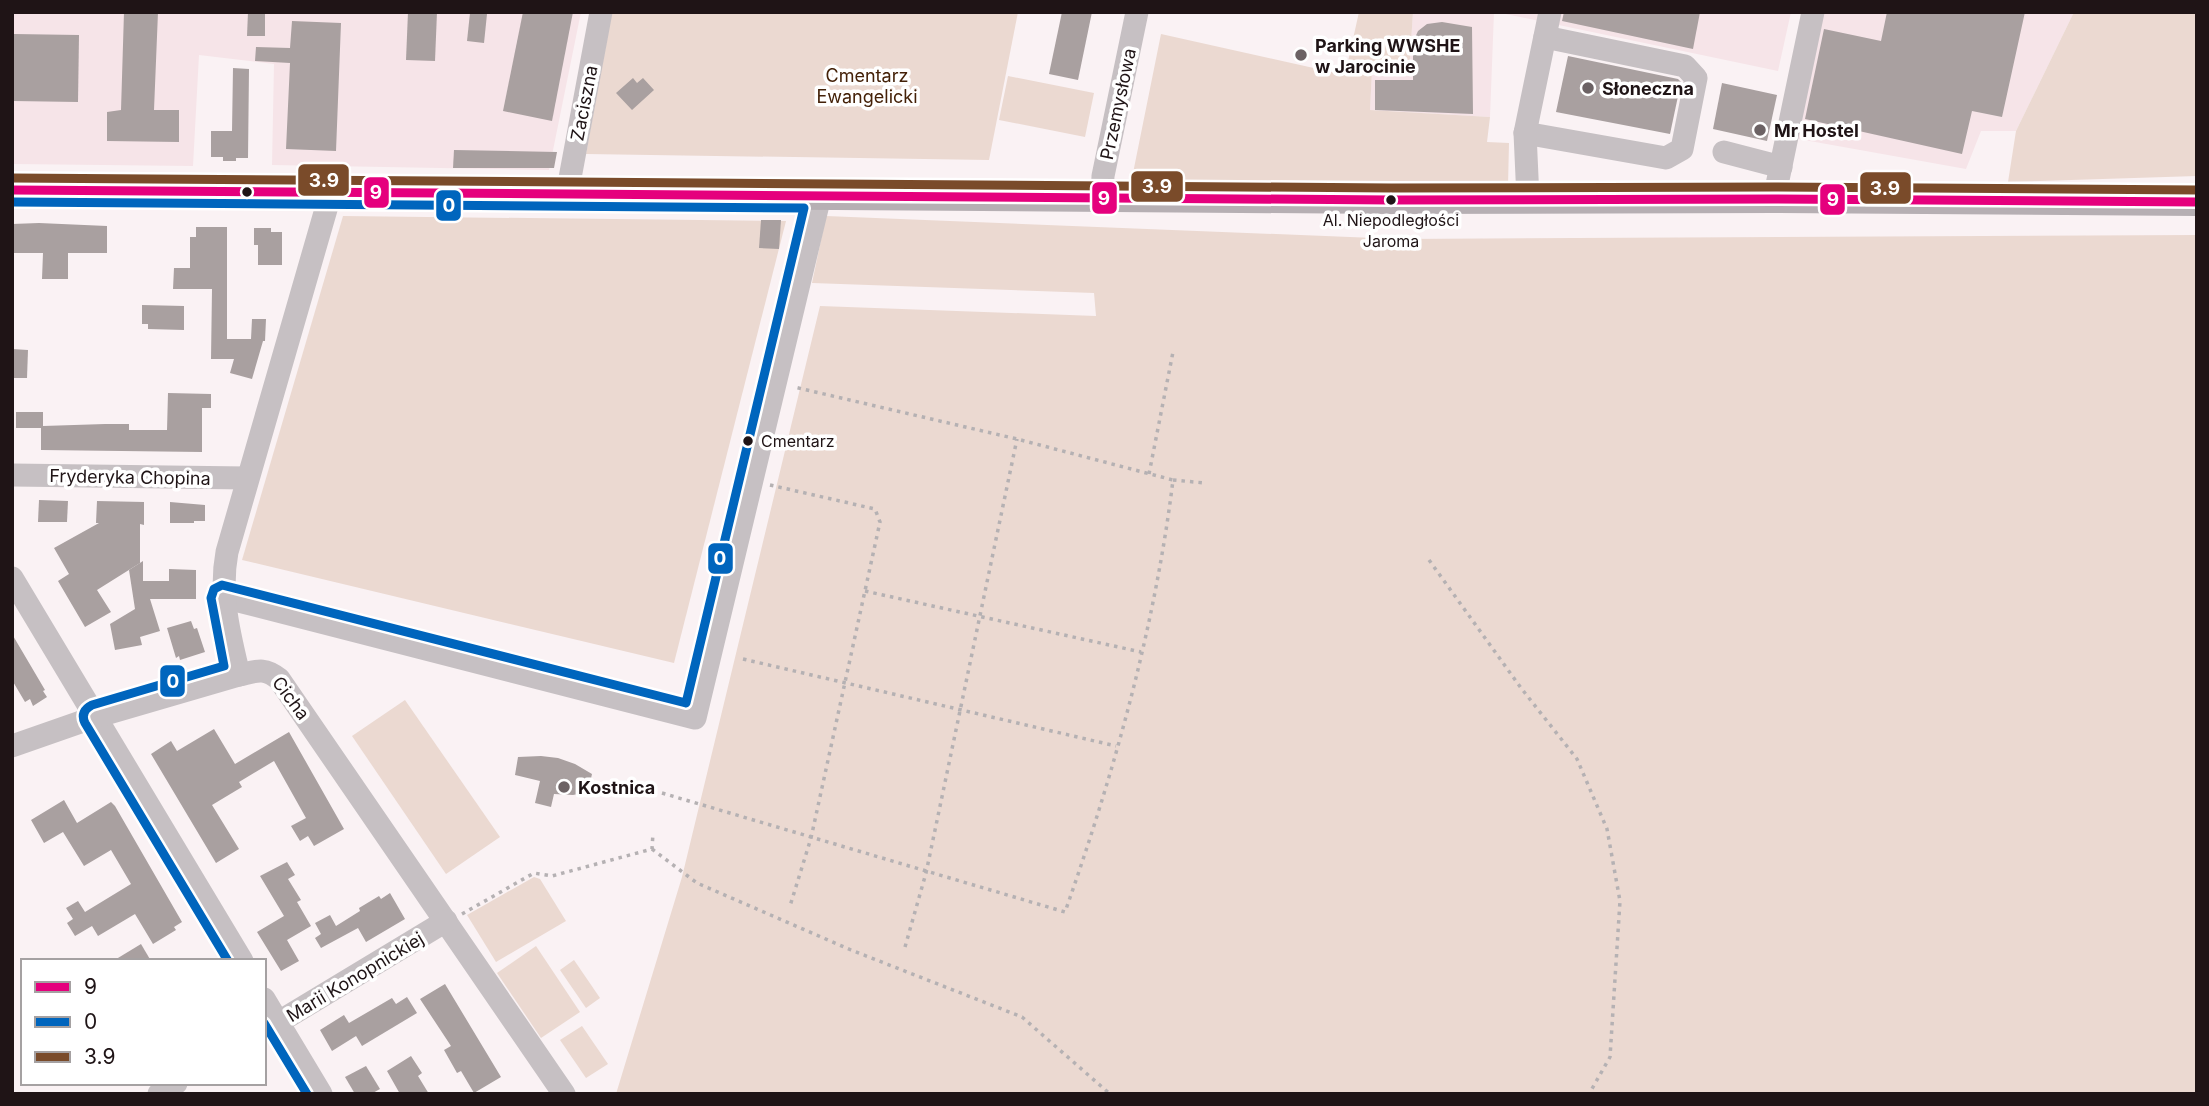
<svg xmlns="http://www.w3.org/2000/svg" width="2209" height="1106" font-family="Inter,sans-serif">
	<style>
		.built { fill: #f6e4e8 }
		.green { fill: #ebd9d1 }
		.building { fill: #a9a0a0 }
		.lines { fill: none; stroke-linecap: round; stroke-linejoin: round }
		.path { stroke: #b5b1b3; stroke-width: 3.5; stroke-dasharray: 3.5 5; stroke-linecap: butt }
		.minor { stroke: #c6c0c3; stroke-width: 23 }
		.major { stroke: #b6afb3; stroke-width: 28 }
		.bus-1-casing { stroke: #fff; stroke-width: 14 }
		.bus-2-casing { stroke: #fff; stroke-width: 14 }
		.bus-3-casing { stroke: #fff; stroke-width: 14 }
		.bus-1 { stroke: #e5007d; stroke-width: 9 }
		.bus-2 { stroke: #0065bd; stroke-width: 9 }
		.bus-3 { stroke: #7a4b2a; stroke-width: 9 }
		.poi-dot { fill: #6c6264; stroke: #fff; stroke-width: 2.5 }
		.bus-dot { fill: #1f1416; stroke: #fff; stroke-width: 2.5 }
		.labels { text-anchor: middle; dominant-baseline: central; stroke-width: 7; stroke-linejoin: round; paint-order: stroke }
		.bus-label { font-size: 16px; fill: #1f1416; stroke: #fff }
		.poi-label { font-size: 18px; font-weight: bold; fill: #1f1416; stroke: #fff; text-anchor: start }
		.park-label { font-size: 18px; fill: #442108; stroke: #fff }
		.street-label { font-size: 18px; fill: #1f1416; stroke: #fff }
		.line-badge { stroke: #fff; stroke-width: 2.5 }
		.badge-label { font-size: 19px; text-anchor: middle; font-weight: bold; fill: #fff }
	</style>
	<rect width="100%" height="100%" fill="#faf2f4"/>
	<g class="built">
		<path d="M12,12H581L549,170L272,165L274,64L199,55L193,166L12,164Z"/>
		<path d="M1413,12H1494L1490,117L1370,110L1372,71L1409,72Z"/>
		<path d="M1496,12H1791L1778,71Z"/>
		<path d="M1821,12H2074L2016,131H1981L1966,169L1793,138Z"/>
	</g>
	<g class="green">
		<path d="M612,12H1018L989,160L586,154Z"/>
		<path d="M1359,12H1413L1409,73L1372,71L1370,110L1490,117L1487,142L1509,143L1508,186L1131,183L1161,34L1345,75Z"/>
		<path d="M2074,12H2197V176L2008,182L2016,131Z"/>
		<path d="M1008,76L1094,93L1085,137L999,120Z"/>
		<path d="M343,216L786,221L674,663L242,560Z"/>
		<path d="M826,216L1399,239L2197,235V1094H616L682,877L820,306L1096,316L1094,293L812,283Z"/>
		<path d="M405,700L500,837L446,874L352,736Z"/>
		<path d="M534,877L540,879L566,921L496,962L467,915Z"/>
		<path d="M536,946L580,1012L541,1038L497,973Z"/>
		<path d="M574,960L600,998L586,1008L560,970Z"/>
		<path d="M582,1026L608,1064L586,1078L560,1040Z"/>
	</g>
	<g class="building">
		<path d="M124,12H158L154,110H179V142L107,141V112L121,110Z"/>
		<path d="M248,12H265V36H247Z"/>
		<path d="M408,12H437L435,61L406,60Z"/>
		<path d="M523,12H573L552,121L503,111Z"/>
		<path d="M1062,12H1092L1078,80L1049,74Z"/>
		<path d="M1564,12H1700L1693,49L1562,21Z"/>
		<path d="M1887,12H2025L2002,117L1972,111L1962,154L1805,119L1824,29L1881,41Z"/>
		<path d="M470,13L487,14L484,43L467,41Z"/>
		<path d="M292,21L341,23L336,151L286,149L290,63L255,61L256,47L290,48Z"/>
		<path d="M1442,22L1472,27L1473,114L1375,110V80H1413V42L1418,31L1427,24Z"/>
		<path d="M14,34L79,35L78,102L13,101Z"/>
		<path d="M1568,56L1678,79L1681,82L1670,134L1556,112Z"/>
		<path d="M233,68L249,69L248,158H236V161H223V157H211V131H232Z"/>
		<path d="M633,78L637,83L643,78L654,90L632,110L616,93Z"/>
		<path d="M1722,83L1777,95L1767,141L1713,129Z"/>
		<path d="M454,150L557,152L554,168H453Z"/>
		<path d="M761,220H781L779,249L759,248Z"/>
		<path d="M39,223L107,226V253H68V279H42L43,253H12V224Z"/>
		<path d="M196,227H227V339H251L252,319H266L265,341H263L252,379L230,373L234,359H211L212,289H173L174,268H190V237H196Z"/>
		<path d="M254,228H271V232H282V265H258V245H254Z"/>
		<path d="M142,305L184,306V330L148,329V324H142Z"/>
		<path d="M12,349L28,350L27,378H12Z"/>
		<path d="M168,393L211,394V408H202V452L41,450V428H16V412H43V426L105,424H129V430H167Z"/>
		<path d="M39,500L68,501L67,522H38Z"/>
		<path d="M97,501L144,502V525L140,524V563L97,590L111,612L85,627L58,581L69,574L54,548L99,523H96Z"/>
		<path d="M170,502L205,505V521H194V523H170Z"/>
		<path d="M143,561V581H169V569L196,570V599H150L160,631L140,637L142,645L115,650L110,624L135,609L129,570Z"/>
		<path d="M191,621L194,629L197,628L205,652L180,660L179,656L176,658L167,628Z"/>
		<path d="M12,634L45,690L43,691L47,697L33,706L30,699L25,702L12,680Z"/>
		<path d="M214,729L235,764L289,732L344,829L314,846L308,836L300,841L291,826L306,818L274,761L239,782L242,787L212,805L239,849L216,863L151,754L171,741L177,751Z"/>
		<path d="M541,756L558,758L575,764L592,774L588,792L573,795L554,794L551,807L535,803L540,781L515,775L518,757Z"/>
		<path d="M64,800L77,823L111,802L115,806L182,922L174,927L176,930L153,944L135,914L98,936L92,926L75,936L67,923L73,919L66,908L78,901L85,912L131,884L111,850L84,866L63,832L44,843L31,820Z"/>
		<path d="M287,862L295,875L288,879L301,900L297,902L311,926L287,940L299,961L281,971L257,932L284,916L260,876Z"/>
		<path d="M390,893L405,919L366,942L358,928L321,948L315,938L321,934L315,923L330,915L336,926L360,911L359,908L379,896L381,899Z"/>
		<path d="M141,944L151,961H113Z"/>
		<path d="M445,984L501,1077L474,1093L461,1071L457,1073L444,1050L451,1046L420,999Z"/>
		<path d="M407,997L417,1013L362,1046L356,1036L332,1051L320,1030L344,1015L349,1023L392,998L396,1004Z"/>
		<path d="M411,1056L422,1073L418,1076L429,1094H400L387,1071Z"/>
		<path d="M366,1066L380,1089L371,1094H355L345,1077Z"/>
	</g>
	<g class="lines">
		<g class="path">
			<path d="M1149,474L1173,352"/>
			<path d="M1173,480L1205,483"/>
			<path d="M770,485L875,509L880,522L811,838L790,906"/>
			<path d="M1429,560L1521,688L1577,759L1607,829L1620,901L1610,1057L1589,1094"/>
			<path d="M865,591L1141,652"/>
			<path d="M743,659L1116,746"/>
			<path d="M662,793L1065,912C1114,773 1155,627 1173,480L1017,439L794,387"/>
			<path d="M652,849L697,883L851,950L1022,1017L1110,1094"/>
			<path d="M462,914L534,873L552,876L652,849L653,833"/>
			<path d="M905,947L926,873L1017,439"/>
		</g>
		<g class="minor">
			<path d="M1525,133L1666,158L1682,149L1696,78L1685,66L1545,37"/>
			<path d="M1724,152L1781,167"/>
			<path d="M567,194L601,12"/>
			<path d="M1102,197L1103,176L1137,12"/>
			<path d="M1528,199L1525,133L1550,12"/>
			<path d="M1774,199L1813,12"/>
			<path d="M12,475L247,478"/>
			<path d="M12,578L242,961"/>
			<path d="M223,597L695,718L820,196"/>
			<path d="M239,675C229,633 219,595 227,552L331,192"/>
			<path d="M12,746L95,717L239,675C257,671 264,667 279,679L564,1094"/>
			<path d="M264,999L321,1094"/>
			<path d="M264,1031L446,921"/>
			<path d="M159,1094L176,1083"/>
		</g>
		<path class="major" d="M12,190L1391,200L1774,199L2197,202"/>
		<g class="bus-1-casing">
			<path id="bus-1" d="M12,190L1391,200L1774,199L2197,202"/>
		</g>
		<g class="bus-2-casing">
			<g id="bus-2">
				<path d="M12,202L804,208L686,703L222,585L214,589L211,598L224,666L92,705C84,709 81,715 85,723L228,961"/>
				<path d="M264,1023L307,1094"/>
			</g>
		</g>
		<g class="bus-3-casing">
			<path id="bus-3" d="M12,178L1391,188L1774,187L2197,190"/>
		</g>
		<use href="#bus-1" class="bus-1"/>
		<use href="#bus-2" class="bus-2"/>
		<use href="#bus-3" class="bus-3"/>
	</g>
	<g class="poi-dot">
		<circle cx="1301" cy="55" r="7"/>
		<circle cx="1588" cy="88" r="7"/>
		<circle cx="1760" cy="130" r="7"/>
		<circle cx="564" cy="787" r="7"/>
	</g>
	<g class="bus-dot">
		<circle cx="247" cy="192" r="6"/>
		<circle cx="1391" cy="200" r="6"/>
		<circle cx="748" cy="441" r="6"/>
	</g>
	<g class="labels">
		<g class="bus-label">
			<text x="1391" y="220">Al. Niepodległości<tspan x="1391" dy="21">Jaroma</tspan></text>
			<text x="761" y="441" text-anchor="start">Cmentarz</text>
		</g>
		<g class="poi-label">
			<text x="1315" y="45">Parking WWSHE<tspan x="1315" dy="21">w Jarocinie</tspan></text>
			<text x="1602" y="88">Słoneczna</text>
			<text x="1774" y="130">Mr Hostel</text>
			<text x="578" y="787">Kostnica</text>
		</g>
		<g class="park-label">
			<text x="867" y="75">Cmentarz<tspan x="867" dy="21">Ewangelicki</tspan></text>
		</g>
		<g class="street-label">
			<text transform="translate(584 103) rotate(-79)">Zaciszna</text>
			<text transform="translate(1118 104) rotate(-78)">Przemysłowa</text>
			<text transform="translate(130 477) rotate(1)">Fryderyka Chopina</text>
			<text transform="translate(291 698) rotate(53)">Cicha</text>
			<text transform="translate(355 977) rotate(-31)">Marii Konopnickiej</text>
		</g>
	</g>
	<g class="line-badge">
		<rect x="297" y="163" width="53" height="34" rx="7" fill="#7a4b2a"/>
		<rect x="1130" y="170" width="54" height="33" rx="7" fill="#7a4b2a"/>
		<rect x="1859" y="171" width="53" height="34" rx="7" fill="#7a4b2a"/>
		<rect x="363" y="176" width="27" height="33" rx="7" fill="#e5007d"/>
		<rect x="1091" y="181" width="27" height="34" rx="7" fill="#e5007d"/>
		<rect x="1819" y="183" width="27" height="33" rx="7" fill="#e5007d"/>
		<rect x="435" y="189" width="27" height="33" rx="7" fill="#0065bd"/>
		<rect x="707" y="542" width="27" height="33" rx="7" fill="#0065bd"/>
		<rect x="159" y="664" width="27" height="34" rx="7" fill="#0065bd"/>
	</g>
	<g class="badge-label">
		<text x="324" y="187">3.9</text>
		<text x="1157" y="193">3.9</text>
		<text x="1885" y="195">3.9</text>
		<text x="376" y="199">9</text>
		<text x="1104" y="205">9</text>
		<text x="1833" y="206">9</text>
		<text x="449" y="212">0</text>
		<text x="720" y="565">0</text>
		<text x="173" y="688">0</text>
	</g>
	<rect width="2209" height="1106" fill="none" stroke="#1f1416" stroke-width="28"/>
	<rect x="21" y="959" width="245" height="126" fill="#ffffff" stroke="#a5a1a2" stroke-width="2"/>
	<rect x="35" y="982" width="35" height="10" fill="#e5007d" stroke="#a5a1a2" stroke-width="2"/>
	<text x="84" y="994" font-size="21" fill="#1f1416">9</text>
	<rect x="35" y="1017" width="35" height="10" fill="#0065bd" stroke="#a5a1a2" stroke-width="2"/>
	<text x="84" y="1029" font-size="21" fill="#1f1416">0</text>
	<rect x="35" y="1052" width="35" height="10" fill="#7a4b2a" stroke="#a5a1a2" stroke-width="2"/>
	<text x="84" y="1064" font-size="21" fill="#1f1416">3.9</text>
</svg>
